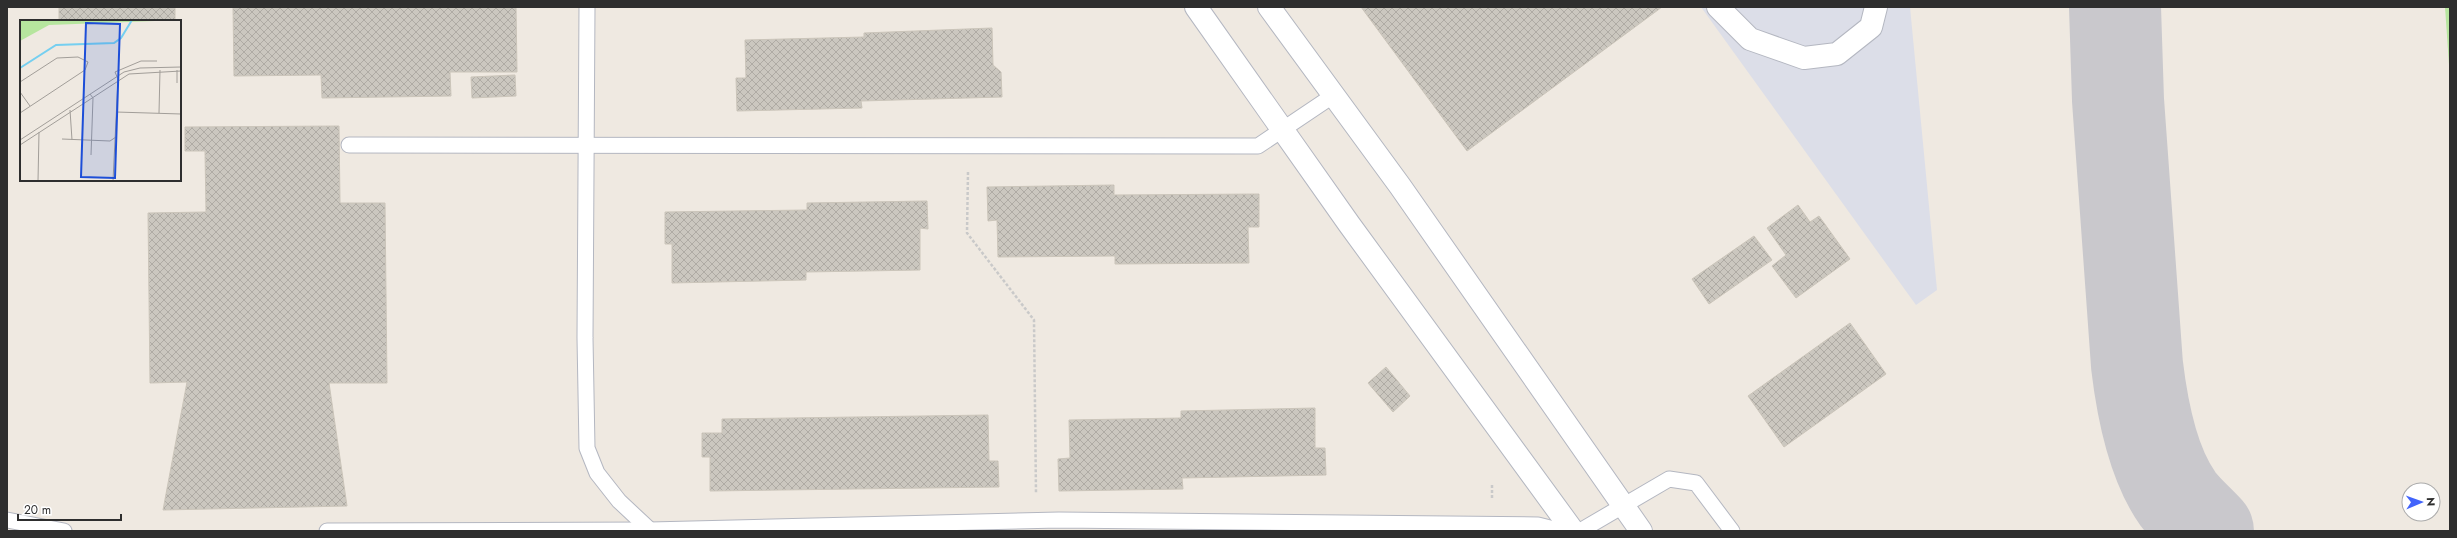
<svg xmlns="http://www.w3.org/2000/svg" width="2457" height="538" font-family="Jost,sans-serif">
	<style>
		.airport { fill: #dcdee8 }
		.grass { fill: url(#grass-tufts) }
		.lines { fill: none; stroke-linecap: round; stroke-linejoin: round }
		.taxiway { stroke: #c9c8cc; stroke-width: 92 }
		.building { fill: url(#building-cross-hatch); stroke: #cbc5ba }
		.service-casing { stroke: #b4b7c1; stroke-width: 17 }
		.minor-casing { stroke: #b4b7c1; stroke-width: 24 }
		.path { stroke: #c9c9c9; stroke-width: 2.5; stroke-dasharray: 3 2; stroke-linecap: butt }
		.service { stroke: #fff; stroke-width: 15 }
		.minor { stroke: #fff; stroke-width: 22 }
		.inset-river { fill: none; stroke: #75cff0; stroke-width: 2 }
		.inset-road { fill: none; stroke: #a29e99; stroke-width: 1 }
		.view { fill: #1d4ed8; fill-opacity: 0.15; stroke: #1d4ed8; stroke-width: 2 }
		.inset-edge { fill: none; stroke: #2e2e2e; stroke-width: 2 }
	</style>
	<defs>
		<pattern id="grass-tufts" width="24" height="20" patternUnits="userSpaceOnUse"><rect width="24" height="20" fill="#b6e59e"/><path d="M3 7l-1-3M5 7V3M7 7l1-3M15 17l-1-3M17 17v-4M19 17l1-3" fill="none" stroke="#9dc588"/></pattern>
		<pattern id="building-cross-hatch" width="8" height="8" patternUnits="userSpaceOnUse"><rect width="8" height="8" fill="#cbc7bf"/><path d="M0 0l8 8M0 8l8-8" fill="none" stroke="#afaba4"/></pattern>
	</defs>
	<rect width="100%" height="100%" fill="#efe9e1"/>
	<path class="airport" d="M1701,7H1910L1937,290L1916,305Z"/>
	<path class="grass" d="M2445,7H2450V79Z"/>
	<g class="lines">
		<path class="taxiway" d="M2115,7L2118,100L2137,365C2142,407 2153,464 2178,499C2187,511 2199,521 2208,531"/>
	</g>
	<g class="building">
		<rect x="59" y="7" width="116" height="14"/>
		<path d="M233,7H516L517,72H450L451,96L322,98L321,75L234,76Z"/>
		<path d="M1361,7H1662L1467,151Z"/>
		<path d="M992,28L993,65L1001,72L1002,97L861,101L862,108L737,111L736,78H746L745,40L864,37V33Z"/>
		<path d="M515,75L516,96L472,98L471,77Z"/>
		<path d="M339,126L340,203H385L387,383H329L347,506L163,510L187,382L150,383L148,213L206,212L205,151H185V127Z"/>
		<path d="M1114,185V195L1259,194V227H1248L1249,263L1115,264V256L998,257L997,220L988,221L987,187Z"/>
		<path d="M927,201L928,229L920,228V270L806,272V280L672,283V244H665V212L807,210V203Z"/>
		<path d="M1798,205L1810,222L1819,216L1850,259L1796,298L1772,266L1786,255L1767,228Z"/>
		<path d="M1754,236L1772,260L1709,304L1692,279Z"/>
		<path d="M1850,323L1886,374L1784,447L1748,396Z"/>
		<path d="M1386,367L1410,396L1393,412L1368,383Z"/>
		<path d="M1315,408V448H1325L1326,475L1182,478L1183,489L1059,491L1058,459L1070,458L1069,420L1181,418V411Z"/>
		<path d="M988,415L989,461H998L999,487L710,491V457H702V433H722V419Z"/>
	</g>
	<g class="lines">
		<g class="service-casing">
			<g id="service">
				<path d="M587,7L585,338L587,448L597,473L619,501L650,530"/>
				<path d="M349,145L1258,146L1334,95"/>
				<path d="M7,520L64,531"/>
				<path d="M327,531L650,530L1059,520L1538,525L1562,531"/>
				<path d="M1580,531L1669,479L1696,483L1732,531"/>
			</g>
		</g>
		<g class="minor-casing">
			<g id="minor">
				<path d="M1196,7L1349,224L1573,531"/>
				<path d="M1269,7L1400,186L1641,531"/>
				<path d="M1718,7L1750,39L1804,58L1837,54L1871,27L1876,7"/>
			</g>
		</g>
		<g class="path">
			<path d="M968,172L967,233L1034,320L1036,494"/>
			<path d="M1492,498V485"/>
		</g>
		<use href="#service" class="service"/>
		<use href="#minor" class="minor"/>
	</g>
	<g transform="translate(20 20)">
		<rect width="161" height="161" fill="#efe9e1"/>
		<path d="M0,0H161L29,5L0,21Z" fill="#b6e59e"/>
		<path class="inset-river" d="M0,48L36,25L94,23L101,18L112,0"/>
		<path class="inset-road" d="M0,62L37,38L58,37L68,42L65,50L0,93M157,63V50M0,72L10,86M70,74L73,78L71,135M50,90L52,120M96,92L161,94M139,93L140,50M42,119L90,121L96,117M0,120L104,52L120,48L161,47M0,125L109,54L161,51M18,161L19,112M51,161H93M93,161L98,59L95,52L121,41H137"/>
		<path class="view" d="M66,3L100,4L95,158L61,157Z"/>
		<rect width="161" height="161" class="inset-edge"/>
	</g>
	<rect width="2457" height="538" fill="none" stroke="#2e2e2e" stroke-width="16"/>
	<g transform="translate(2421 502) rotate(88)"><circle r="19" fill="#ffffff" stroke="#ababab"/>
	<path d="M0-3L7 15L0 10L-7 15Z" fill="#4264fb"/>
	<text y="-6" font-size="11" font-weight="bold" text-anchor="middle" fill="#2e2e2e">N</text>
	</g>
	<path d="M18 514v6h103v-6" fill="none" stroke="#2e2e2e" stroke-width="2"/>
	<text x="24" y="514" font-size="12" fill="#2e2e2e" stroke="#ffffff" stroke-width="3" paint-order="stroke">20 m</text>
</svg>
